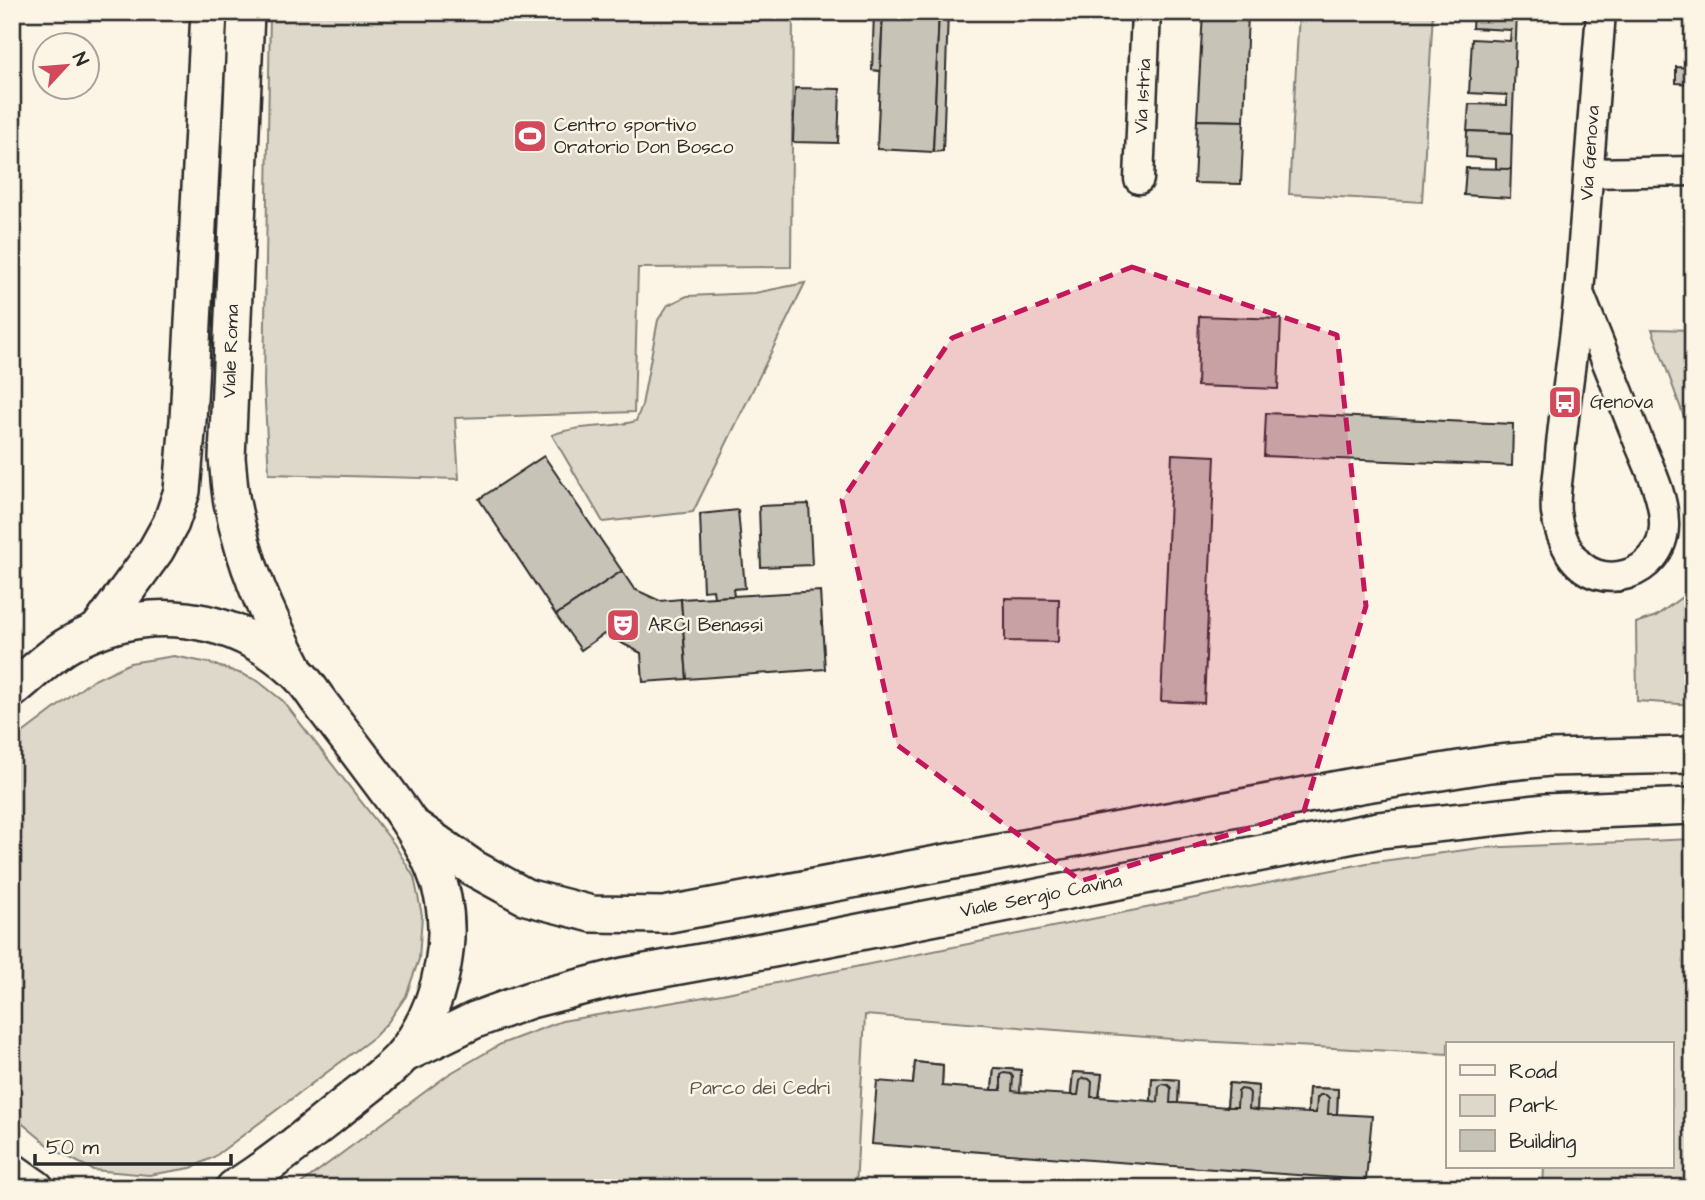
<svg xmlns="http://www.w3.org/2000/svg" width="1705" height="1200" font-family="'Architects Daughter',sans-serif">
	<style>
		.green { fill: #ded8ca; stroke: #84827a; stroke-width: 2 }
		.building { fill: #c8c3b7; stroke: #2b2b2b; stroke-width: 2 }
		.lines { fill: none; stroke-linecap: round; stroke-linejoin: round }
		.minor-casing { stroke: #2b2b2b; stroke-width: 33 }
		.major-casing { stroke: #2b2b2b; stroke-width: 40 }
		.minor { stroke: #fcf5e5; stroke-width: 28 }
		.major { stroke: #fcf5e5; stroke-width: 35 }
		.marked { fill: #c2185b; fill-opacity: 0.2; stroke: #c2185b; stroke-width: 5; stroke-dasharray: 14 9; stroke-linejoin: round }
		.labels { text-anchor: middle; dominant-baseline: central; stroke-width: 5; stroke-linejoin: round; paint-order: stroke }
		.street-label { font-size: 19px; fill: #2b2b2b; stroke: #fcf5e5 }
		.poi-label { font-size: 19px; fill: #2b2b2b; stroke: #fcf5e5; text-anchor: start }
		.park-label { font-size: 19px; fill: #585653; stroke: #fcf5e5 }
	</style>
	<rect width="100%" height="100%" fill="#fcf5e5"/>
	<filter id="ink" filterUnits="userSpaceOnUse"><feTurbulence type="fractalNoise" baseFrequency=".0143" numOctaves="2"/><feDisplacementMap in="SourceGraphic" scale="14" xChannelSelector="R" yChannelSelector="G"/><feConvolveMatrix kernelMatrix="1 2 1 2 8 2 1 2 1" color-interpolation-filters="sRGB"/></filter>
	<g filter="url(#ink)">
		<g class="green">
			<path d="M270,12H793L791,267L638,268L634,412L455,418L459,479L269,474L264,385Z"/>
			<path d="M1299,12H1433L1422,202L1289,194Z"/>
			<path d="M805,283L693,512L603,522L552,435C579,424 608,429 636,421L642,405L658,320L668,305L687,296L755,293Z"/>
			<path d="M1652,329L1693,330V442Z"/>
			<path d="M1693,589V705L1637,701L1636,623L1656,616Z"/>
			<path d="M174,656L209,663L242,674L258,681L283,701L394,844L414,877L422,915L419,959L406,996L388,1022L374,1037L214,1157L191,1168L149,1175L93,1170L53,1149L12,1115V741L90,682L130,663Z"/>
			<path d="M1693,839V1188H1543L1544,1167H1672V1044H1448V1054L1198,1041L865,1015L856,1188H295L449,1074L501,1044L562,1021L722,994L1367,863L1480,848Z"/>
		</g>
		<g class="building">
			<path d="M874,12H883L880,71L872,70Z"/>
			<path d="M883,12H939L933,152L877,149Z"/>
			<path d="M939,12H948L943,151L933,152Z"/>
			<path d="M1203,12H1248L1244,121L1197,120Z"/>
			<path d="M1473,12H1517L1512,133L1467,131L1469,104L1507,105V95L1469,93L1472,39L1510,41L1511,30L1472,28Z"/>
			<path d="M1676,67L1692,68V84L1676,83Z"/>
			<path d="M795,88L840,89L838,143L793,142Z"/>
			<path d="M1197,120L1244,121L1241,184L1194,183Z"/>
			<path d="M1467,131L1512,133L1511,169H1496V159L1466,157Z"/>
			<path d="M1466,168L1511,169L1510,198L1464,195Z"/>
			<path d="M1199,316L1281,319L1278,389L1197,386Z"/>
			<path d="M1266,413L1513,424L1512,466L1264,456Z"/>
			<path d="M1172,454L1215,456L1204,703L1161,701Z"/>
			<path d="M544,456L622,571L556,615L479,499Z"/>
			<path d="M809,504L812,565L761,567L759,506Z"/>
			<path d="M738,510L745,588L733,589L734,596L714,597L713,590L703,591L700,514Z"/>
			<path d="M622,571L634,589L660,601L681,599L687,679L643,682L641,653L604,634L581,650L556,615Z"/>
			<path d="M820,591L825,669L687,679L681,599Z"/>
			<path d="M1005,598L1059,599L1058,642L1005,641Z"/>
			<path d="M915,1062L943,1065L942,1086H933L934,1070L931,1067H925L922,1070L921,1085L913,1084Z"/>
			<path d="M915,1062L943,1065L942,1086L992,1090L994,1068L1021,1070L1020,1092L1071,1095L1073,1072L1102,1074L1099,1097L1151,1101L1152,1078L1179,1080L1178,1103L1227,1107L1229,1083L1258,1086L1257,1110L1308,1113L1309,1088L1338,1089L1337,1114L1372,1116L1366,1180L872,1144L877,1081L913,1084Z"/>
			<path d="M994,1068L1021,1070L1020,1092L1012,1091L1013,1077L1011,1074L1004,1073L1001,1075V1090H992Z"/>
			<path d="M1073,1072L1102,1074L1099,1097H1091L1092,1082L1089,1079L1083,1078L1080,1081L1078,1095H1071Z"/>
			<path d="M1152,1078L1179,1080L1178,1103H1170L1171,1088L1168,1085L1162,1084L1159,1087L1158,1102L1151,1101Z"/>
			<path d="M1229,1083L1258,1086L1257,1110L1249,1109L1250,1093L1247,1090L1241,1089L1238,1092L1237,1107H1227Z"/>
			<path d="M1309,1088L1338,1089L1337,1114H1328L1329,1098L1326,1095H1320L1317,1098L1316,1113H1308Z"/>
		</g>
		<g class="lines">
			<g class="minor-casing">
				<g id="minor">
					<path d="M1589,173L1693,171"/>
					<path d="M1139,179L1146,12"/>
					<path d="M1579,293C1599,343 1620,394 1640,445C1650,469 1665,499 1664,526C1663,575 1597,597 1570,553C1563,541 1558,527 1556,513C1554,495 1559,474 1560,455C1565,401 1574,347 1579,292C1587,199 1594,106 1601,12"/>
				</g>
			</g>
			<g class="major-casing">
				<g id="major">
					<path d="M246,12L227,458C229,474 229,491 233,507C244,563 267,615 293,665"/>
					<path d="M97,631L156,550L171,523L182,491L188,420L209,12"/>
					<path d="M12,690C31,675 50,655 70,644C145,602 232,613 295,671C304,679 311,690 318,700C333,720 348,739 363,759C389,794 417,828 434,869C459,928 443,1004 404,1054C390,1071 369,1085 352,1099C313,1130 276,1162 234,1188"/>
					<path d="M413,826L473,868L526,897L592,914L664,915L1360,785L1490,764L1549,758L1693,755"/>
					<path d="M403,1055L475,1020L530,1000L624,976L773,949L1379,830L1546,812L1693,806"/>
					<path d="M12,1171L36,1188"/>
				</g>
			</g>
			<use href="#minor" class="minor"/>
			<use href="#major" class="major"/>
		</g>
	</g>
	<path class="marked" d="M1132,267L1337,335L1366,606L1304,811L1081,881L897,745L842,500L952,338Z"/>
	<defs>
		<g id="stadium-square" transform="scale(1.75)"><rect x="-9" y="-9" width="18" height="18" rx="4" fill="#d1495b" stroke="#fcf5e5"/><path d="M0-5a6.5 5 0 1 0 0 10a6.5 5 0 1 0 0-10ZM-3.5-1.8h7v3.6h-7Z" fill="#fff"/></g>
		<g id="bus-square" transform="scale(1.75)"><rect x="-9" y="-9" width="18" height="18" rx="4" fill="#d1495b" stroke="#fcf5e5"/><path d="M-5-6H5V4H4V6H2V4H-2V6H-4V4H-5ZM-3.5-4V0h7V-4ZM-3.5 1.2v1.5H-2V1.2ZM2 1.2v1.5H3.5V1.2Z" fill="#fff"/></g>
		<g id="theatre-square" transform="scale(1.75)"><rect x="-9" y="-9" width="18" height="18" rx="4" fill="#d1495b" stroke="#fcf5e5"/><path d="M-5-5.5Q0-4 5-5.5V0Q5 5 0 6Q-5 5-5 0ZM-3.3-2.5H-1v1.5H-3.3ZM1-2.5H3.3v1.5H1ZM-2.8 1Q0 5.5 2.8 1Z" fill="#fff"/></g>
	</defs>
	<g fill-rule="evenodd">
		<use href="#stadium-square" x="530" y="136"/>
		<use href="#bus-square" x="1565" y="402"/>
		<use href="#theatre-square" x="623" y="625"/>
	</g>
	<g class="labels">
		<g class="street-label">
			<text transform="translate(1143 96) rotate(-87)">Via Istria</text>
			<text transform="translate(1590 153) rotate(-86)">Via Genova</text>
			<text transform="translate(231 351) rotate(-88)">Viale Roma</text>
			<text transform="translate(1041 896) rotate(-11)">Viale Sergio Cavina</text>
		</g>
		<g class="poi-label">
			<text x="554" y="125">Centro sportivo<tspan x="554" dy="22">Oratorio Don Bosco</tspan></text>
			<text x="1590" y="402">Genova</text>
			<text x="648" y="625">ARCI Benassi</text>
		</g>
		<g class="park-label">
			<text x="760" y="1088">Parco dei Cedri</text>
		</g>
	</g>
	<rect width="1705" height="1200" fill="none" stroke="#fcf5e5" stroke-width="42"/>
	<rect x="21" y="21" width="1663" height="1158" fill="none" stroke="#2b2b2b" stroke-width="2.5" filter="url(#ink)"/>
	<rect x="1446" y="1042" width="228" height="126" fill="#fcf5e5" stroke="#a8a49b" stroke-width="2"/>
	<rect x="1460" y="1065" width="35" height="10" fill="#fcf5e5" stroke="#a8a49b" stroke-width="2"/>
	<text x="1509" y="1078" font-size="21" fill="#2b2b2b">Road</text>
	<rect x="1460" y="1095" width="35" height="21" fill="#ded8ca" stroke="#a8a49b" stroke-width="2"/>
	<text x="1509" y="1112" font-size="21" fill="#2b2b2b">Park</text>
	<rect x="1460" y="1130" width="35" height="21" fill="#c8c3b7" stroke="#a8a49b" stroke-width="2"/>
	<text x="1509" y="1148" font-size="21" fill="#2b2b2b">Building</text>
	<g transform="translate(66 66) rotate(64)"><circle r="33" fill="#fcf5e5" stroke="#a8a49b" stroke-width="2"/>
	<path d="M0-5L12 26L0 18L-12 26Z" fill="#d1495b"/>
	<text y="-10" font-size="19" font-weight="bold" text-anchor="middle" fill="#2b2b2b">N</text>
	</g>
	<path d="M35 1154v10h196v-10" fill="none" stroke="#2b2b2b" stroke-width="3.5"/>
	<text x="46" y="1154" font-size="21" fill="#2b2b2b" stroke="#fcf5e5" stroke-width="5" paint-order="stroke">50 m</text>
</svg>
